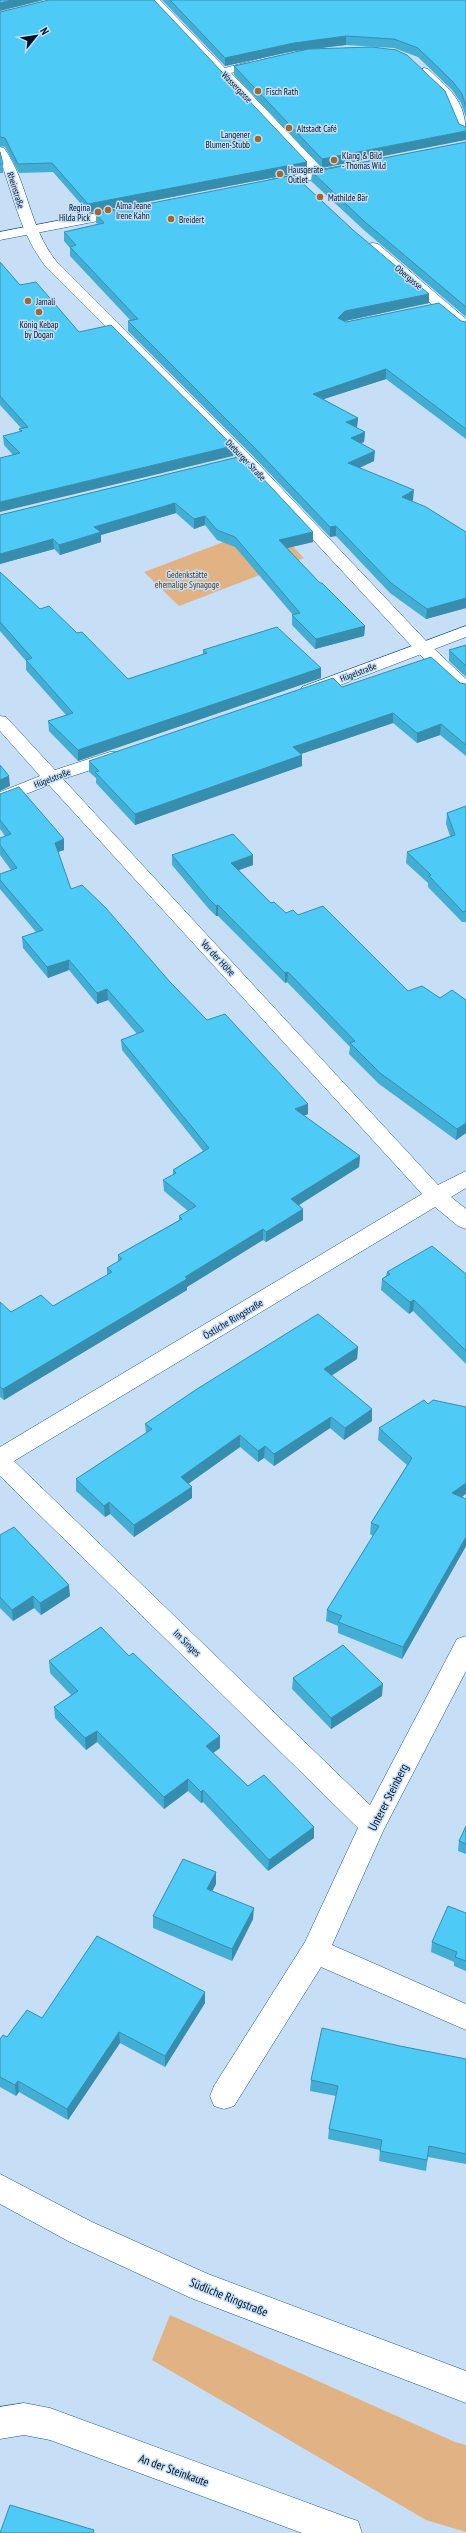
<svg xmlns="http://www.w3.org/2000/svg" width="466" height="2533" font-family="'PT Sans Narrow',sans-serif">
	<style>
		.green { fill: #e1b384 }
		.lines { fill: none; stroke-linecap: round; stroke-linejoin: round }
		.minor-casing { stroke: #155889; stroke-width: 1 }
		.tertiary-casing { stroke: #155889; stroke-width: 1 }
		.secondary-casing { stroke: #155889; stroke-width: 1 }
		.minor { fill: #fff; fill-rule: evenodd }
		.tertiary { fill: #fff; fill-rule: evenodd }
		.secondary { fill: #fff; fill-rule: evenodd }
		.wall { fill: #43aed4 }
		.shaded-wall { fill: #378dad }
		.building { fill: #4ecaf7; stroke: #378dad }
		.poi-dot { fill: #a16826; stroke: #c6dff6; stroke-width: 1.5 }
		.labels { text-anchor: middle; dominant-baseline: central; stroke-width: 3; stroke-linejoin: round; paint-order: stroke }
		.far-street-label { font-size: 9px; fill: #001226; stroke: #c6dff6 }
		.far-poi-label { font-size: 9px; fill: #001226; stroke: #c6dff6; text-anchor: start }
		.far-park-label { font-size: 9px; fill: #583a1b; stroke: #c6dff6 }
		.street-label { font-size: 10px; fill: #001226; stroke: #c6dff6 }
		.near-street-label { font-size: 12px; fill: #001226; stroke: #c6dff6 }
	</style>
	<rect width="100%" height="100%" fill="#c6dff6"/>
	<g class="green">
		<path d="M271,524L304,558L179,606L144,572Z"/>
		<path d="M170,2315L455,2442L466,2445V2532L426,2520L152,2360Z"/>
	</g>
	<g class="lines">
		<g class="minor-casing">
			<g id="minor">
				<path d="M148,0H160L225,68L263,58L267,59V65L231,73L325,171L326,174L325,177H315Z"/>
				<path d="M424,68L428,69C452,92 466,101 466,136L460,132L446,99L418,72Z"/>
				<path d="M373,243L378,244L466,319V330L461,329L368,250L366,247L368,244Z"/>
				<path d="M466,626V637L314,695H302L299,691L302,687Z"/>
				<path d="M0,716L6,717L55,770L110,752H122L125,756L122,760L63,779L438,1185L466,1171V1188L451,1197L466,1209V1229L458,1226L435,1207L14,1461L370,1805L457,1639L466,1636V1671L384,1829L332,1945L466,2004V2030L321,1967L234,2106L224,2109L214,2106L210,2096L214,2086L305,1942L358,1828L0,1476V1447L422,1194L49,785L0,804V792L40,776L0,731Z"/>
				<path d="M24,2403L50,2408L346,2517L358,2521L362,2533H302L50,2440L24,2435L0,2439V2407Z"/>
			</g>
		</g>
		<g class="tertiary-casing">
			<path id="tertiary" d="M0,147L4,148C29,184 28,225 56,261L251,456L429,644L466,679V693L460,692L417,652L241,462L46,267C26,241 18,214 8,183C4,170 0,161 0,147Z"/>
		</g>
		<g class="secondary-casing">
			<g id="secondary">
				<path d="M341,166L346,167L347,170L346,173L269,188L263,184L269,180Z"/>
				<path d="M129,207L136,211L134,214L0,240V232Z"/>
				<path d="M0,2174L92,2222L208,2274L466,2371V2403L191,2298L70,2242L0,2204Z"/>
			</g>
		</g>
		<use href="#minor" class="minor"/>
		<use href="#tertiary" class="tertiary"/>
		<use href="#secondary" class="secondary"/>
	</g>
	<g class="wall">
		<path d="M162,0H466V117L461,103L452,90L418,57L394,48L346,45L312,49L372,47L322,168L234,75V66L305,50L294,51L225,66Z"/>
		<path d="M0,12L307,162V171L89,213L53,172L19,173L5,147L0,146V147Z"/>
		<path d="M466,142V317L365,231L311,181L312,172Z"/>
		<path d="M0,152L3,164V173H0Z"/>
		<path d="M96,214L429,303L345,321H344L346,322L461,321L466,322V439L386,379L323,399L358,418L357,427L356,428L365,432L364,442L361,443L374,461L359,468L413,500L412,501L466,532V608L426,619L390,593L336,536L330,537L252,455L128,331V321H131L70,256V248L64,241V232L98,224L96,223Z"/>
		<path d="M0,262L20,285L233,456L13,455L4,445L3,436L20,432L19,429L21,428L0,405Z"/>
		<path d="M242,456L313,542L287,548L320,583L365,626L364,636L315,649L292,625V615H293L235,547L217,540L205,525L194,529L176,513L101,535V542L60,555L54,549L0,564V515Z"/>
		<path d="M0,572L40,609L77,633L128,679L203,655V650L321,668V678L78,761L49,731L48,721L66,715L26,670V661L0,631Z"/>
		<path d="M466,645V677L449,661V650Z"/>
		<path d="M460,683L466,684V756L440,735L417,743L393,723L301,754L302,766L135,825L96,783V778L89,772V761L342,687Z"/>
		<path d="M0,794L64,850L58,852L71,889L170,982L207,1020L308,1114L304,1116L360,1156L359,1167L299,1205L303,1209V1220L266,1242L263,1240L187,1287V1290L4,1400L0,1397V1302L11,1312L53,1306L107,1275V1268L118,1262V1255L179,1220V1216L188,1211L164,1191L163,1180L173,1175V1170L203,1151L122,1050L121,1040L137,1034L108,1000L97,1004L69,970L48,978L23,948L22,937L36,932L0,889V874L11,870L0,855V838L5,836L0,829Z"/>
		<path d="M466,806V922H462L428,887V883L406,863L407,852L450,836L446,824L447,813Z"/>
		<path d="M172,855L253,865L239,870L271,903L286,913L298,915L408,991L440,998L466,1000V1133L456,1140L379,1084L349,1054L350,1047L287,982L285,983L218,916H216L208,908L172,865Z"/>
		<path d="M387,1272L466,1274V1364L413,1311L409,1314L381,1290L382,1279L386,1276Z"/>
		<path d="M358,1347L357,1359L331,1376L372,1409V1421L344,1440L330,1428L274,1466L264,1458L258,1462L240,1447L188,1484L192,1487V1498L134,1537L110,1514L105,1517L76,1491V1479L146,1433L145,1424Z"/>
		<path d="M379,1428L462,1497L466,1499V1546L402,1659L338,1633V1626L326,1621L327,1610L373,1536L370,1534L371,1523L407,1465L378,1440Z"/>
		<path d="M0,1535L70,1596L41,1615L34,1608L13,1621L0,1608Z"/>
		<path d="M129,1656L220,1736V1748L213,1753L248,1786L314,1838L268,1871L203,1802L201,1803L188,1791L164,1809L97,1742L86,1750L55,1718L54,1707L71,1695L50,1673L49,1661Z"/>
		<path d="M293,1678L382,1696L331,1729L292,1689Z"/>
		<path d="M466,1826V1854L458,1851L459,1841Z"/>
		<path d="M216,1884L212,1891L253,1919L232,1961L153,1928V1916Z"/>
		<path d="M466,1913V1971L454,1966V1962L431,1952L432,1942Z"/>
		<path d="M205,2003L165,2067L120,2043L68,2120L19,2092L16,2096L0,2087V2039L7,2037L42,2018Z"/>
		<path d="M400,2046L466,2059V2164L428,2157L426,2171L379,2161L380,2150L328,2139L329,2129L336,2096L310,2091L311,2080Z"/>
	</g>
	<g class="shaded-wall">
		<path d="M12,0H44L0,11V3Z"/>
		<path d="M346,36V45L294,51L225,66V58L294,43Z"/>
		<path d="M466,131V140L322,168V159Z"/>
		<path d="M307,162V171L89,213L88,204Z"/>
		<path d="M429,294V303L345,321L338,327V318L345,311Z"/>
		<path d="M386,369V379L312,403L313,394Z"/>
		<path d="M358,418L357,427L346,432V422Z"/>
		<path d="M365,432L364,442L350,448L351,438Z"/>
		<path d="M233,446V456L0,512V502Z"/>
		<path d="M375,451L374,461L348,473V463Z"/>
		<path d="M414,490L413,500L402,507V497Z"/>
		<path d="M175,503L176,513L101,535V542L60,555L59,545L94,527Z"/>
		<path d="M205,516V525L194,529V519Z"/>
		<path d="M336,526V536L330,537V527Z"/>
		<path d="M313,532V542L279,550V540Z"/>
		<path d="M53,539L54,549L0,564V554Z"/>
		<path d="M466,598V608L426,619L427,609Z"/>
		<path d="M365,626L364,636L315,649L316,639Z"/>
		<path d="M321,668V678L78,761V750Z"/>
		<path d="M393,713V723L292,757L293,747Z"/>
		<path d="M441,724L440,735L417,743V733Z"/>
		<path d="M302,755V766L135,825V814Z"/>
		<path d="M9,776L10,786L0,791V780Z"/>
		<path d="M64,839V850L55,853V843Z"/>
		<path d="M253,855V865L231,873V863Z"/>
		<path d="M218,905V916H216V906Z"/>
		<path d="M69,960V970L48,978L47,967Z"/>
		<path d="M288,972L287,982L285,983V973Z"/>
		<path d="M107,989L108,1000L97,1004V993Z"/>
		<path d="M308,1104V1114L294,1120L295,1109Z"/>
		<path d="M466,1123V1133L456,1140L457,1129Z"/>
		<path d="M360,1156L359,1167L291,1210V1199Z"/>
		<path d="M303,1209V1220L266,1242V1232Z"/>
		<path d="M263,1229V1240L187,1287V1290L4,1400L3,1389Z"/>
		<path d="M414,1300L413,1311L409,1314L410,1302Z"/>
		<path d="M358,1347L357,1359L323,1381L324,1369Z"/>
		<path d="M372,1409V1421L344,1440L345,1428Z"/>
		<path d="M331,1417L330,1428L274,1466V1454Z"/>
		<path d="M240,1435V1447L181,1489V1477Z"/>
		<path d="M265,1446L264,1458L258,1462V1451Z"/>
		<path d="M466,1483V1494L451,1505L452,1493Z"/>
		<path d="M192,1487V1498L134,1537V1525Z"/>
		<path d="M109,1502L110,1514L105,1517L104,1506Z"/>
		<path d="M466,1537V1546L402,1659L403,1647Z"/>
		<path d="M69,1585L70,1596L41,1615L40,1603Z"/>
		<path d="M33,1596L34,1608L13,1621L12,1610Z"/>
		<path d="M383,1684L382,1696L331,1729V1718Z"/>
		<path d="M97,1731V1742L86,1750L85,1738Z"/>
		<path d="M220,1736V1748L206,1758V1746Z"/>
		<path d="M188,1779V1791L164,1809V1797Z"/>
		<path d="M203,1790V1802L201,1803V1792Z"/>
		<path d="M314,1827V1838L268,1871L269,1860Z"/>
		<path d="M216,1872V1884L207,1901V1889Z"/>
		<path d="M254,1908L253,1919L232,1961V1949Z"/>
		<path d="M205,1992V2003L165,2067V2056Z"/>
		<path d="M119,2032L120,2043L68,2120L67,2109Z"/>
		<path d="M18,2081L19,2092L16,2096L15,2085Z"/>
	</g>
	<g class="building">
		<path d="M0,0H12L0,3Z"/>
		<path d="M49,0H154L307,162L88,204L52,163L18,164L5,138L0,137V12Z"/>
		<path d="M170,0H466V107L462,94L453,82L418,48L394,39L346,36L294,43L225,58Z"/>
		<path d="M372,47L396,50L407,55L445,91L459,124L466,127V131L322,159L234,66L308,49Z"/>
		<path d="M466,142V307L365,222L312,172Z"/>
		<path d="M0,152L3,164H0Z"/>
		<path d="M294,175L353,230L429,294L345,311L338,318L346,322L439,303L461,321L466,322V429L386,369L313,394L358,418L346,422L365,432L351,438L375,451L348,463L414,490L402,497L426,507L466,532V598L427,609L391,583L336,526L330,527L252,445L128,321L138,319L70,247L76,245L64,232L104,223L96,214Z"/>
		<path d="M0,262L20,285L36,282L79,332L111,325L233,446L0,502V458L20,453L3,436L22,431L19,429L28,427L0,396Z"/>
		<path d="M242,456L313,532L279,540L320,583H322L365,626L316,639L292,615L300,613L235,537L217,530L205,516L194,519L175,503L94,527L101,532L59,545L53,539L0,554V515Z"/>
		<path d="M0,572L40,609L49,606L77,633L82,632L128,679L207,653L203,650L277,627L321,668L78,750L48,721L73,713L26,660L32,658L0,622Z"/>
		<path d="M466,645V666L449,650Z"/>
		<path d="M431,657L460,683L466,684V745L441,724L417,733L393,713L293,747L302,755L135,814L95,772L99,771L89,761L333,678L342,687Z"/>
		<path d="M0,765L9,776L0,780Z"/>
		<path d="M19,787L64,839L55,843L71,889L82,885L105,907L170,982L207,1020L225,1014L308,1104L295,1109L360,1156L291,1199L303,1209L266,1232L263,1229L185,1277L187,1279L3,1389L0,1387V1302L11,1312L41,1295L53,1306L112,1272L107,1268L122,1259L118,1255L182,1219L179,1216L196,1206L163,1180L176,1173L173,1170L209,1148L121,1040L144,1031L107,989L97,993L69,960L47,967L22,937L43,930L0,880V874L17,868L0,845V838L11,834L0,820V794Z"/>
		<path d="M466,806V911L463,912L429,876L431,875L407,852L455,835L447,813Z"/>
		<path d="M233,834L253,855L231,863L271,903L274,902L286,913L293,910L298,915L323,906L408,991L422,986L440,998L452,990L466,1000V1123L457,1129L380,1073L350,1043L355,1041L288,972L285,973L218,905L216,906L208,898L172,855Z"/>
		<path d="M432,1246L466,1274V1351L414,1300L410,1302L382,1279L390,1274L387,1272Z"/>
		<path d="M318,1314L358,1347L324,1369L372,1409L345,1428L331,1417L274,1454L265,1446L258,1451L240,1435L181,1477L192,1487L134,1525L109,1502L104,1506L76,1479L152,1429L145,1424L197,1389Z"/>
		<path d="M424,1400L428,1404L433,1400L466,1407V1483L452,1493L466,1499V1537L403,1647L338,1622L342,1616L327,1610L379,1526L371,1523L412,1458L379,1428Z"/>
		<path d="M14,1527L69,1585L40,1603L33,1596L12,1610L0,1597V1535Z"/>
		<path d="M101,1627L129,1656L133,1653L220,1736L206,1746L248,1786L264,1775L314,1827L269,1860L203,1790L201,1792L188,1779L164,1797L97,1731L85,1738L54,1707L78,1691L49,1661Z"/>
		<path d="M343,1645L383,1684L331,1718L293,1678Z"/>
		<path d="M466,1826V1844L459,1841Z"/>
		<path d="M183,1859L216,1872L207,1889L254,1908L232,1949L153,1916Z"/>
		<path d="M448,1906L466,1913V1961L455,1957L457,1952L432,1942Z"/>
		<path d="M97,1936L205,1992L165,2056L119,2032L67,2109L18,2081L15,2085L0,2077V2039L3,2035L7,2037L27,2010L42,2018Z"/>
		<path d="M322,2028L400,2046L466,2059V2154L429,2146L427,2160L380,2151L382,2140L329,2129L338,2086L311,2080Z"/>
		<path d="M10,2505L94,2530L93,2533H0Z"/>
	</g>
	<g class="poi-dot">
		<circle cx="258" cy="91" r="4"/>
		<circle cx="289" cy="128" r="4"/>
		<circle cx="258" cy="139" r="4"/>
		<circle cx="334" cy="160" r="4"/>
		<circle cx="280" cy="174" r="4"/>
		<circle cx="320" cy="197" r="4"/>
		<circle cx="108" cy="210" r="4"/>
		<circle cx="98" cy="212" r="4"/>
		<circle cx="171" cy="219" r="4"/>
		<circle cx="28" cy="301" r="4"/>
		<circle cx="39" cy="312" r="4"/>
	</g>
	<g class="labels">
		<g class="far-street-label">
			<text transform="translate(237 87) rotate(46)">Wassergasse</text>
			<text transform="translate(16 190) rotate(72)">Rheinstraße</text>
			<text transform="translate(409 277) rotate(40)">Obergasse</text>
			<text transform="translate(246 460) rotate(46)">Dieburger Straße</text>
			<text transform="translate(358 672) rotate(-21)">Hügelstraße</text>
			<text transform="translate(52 778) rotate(-21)">Hügelstraße</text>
		</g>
		<g class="far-poi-label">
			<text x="266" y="91">Fisch Rath</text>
			<text x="297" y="128">Altstadt Café</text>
			<text x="250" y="134" text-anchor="end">Langener<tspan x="250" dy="10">Blumen-Stubb</tspan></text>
			<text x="342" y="155">Klang &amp; Bild<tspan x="342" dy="10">- Thomas Wild</tspan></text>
			<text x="288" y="169">Hausgeräte<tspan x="288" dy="10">Outlet</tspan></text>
			<text x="328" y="197">Mathilde Bär</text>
			<text x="116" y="205">Alma Jeane<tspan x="116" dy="10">Irene Kahn</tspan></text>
			<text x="90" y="207" text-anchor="end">Regina<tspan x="90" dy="10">Hilda Pick</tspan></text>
			<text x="179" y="219">Breidert</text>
			<text x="36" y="301">Jamali</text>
			<text x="39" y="324" text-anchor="middle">König Kebap<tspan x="39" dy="10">by Dogan</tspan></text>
		</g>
		<g class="far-park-label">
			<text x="187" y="574">Gedenkstätte<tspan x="187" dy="10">ehemalige Synagoge</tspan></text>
		</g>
		<g class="street-label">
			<text transform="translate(218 958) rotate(47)">Vor der Höhe</text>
			<text transform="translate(233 1319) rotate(-31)">Östliche Ringstraße</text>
			<text transform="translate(187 1643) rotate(44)">Im Singes</text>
		</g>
		<g class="near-street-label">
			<text transform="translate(388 1797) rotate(-63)">Unterer Steinberg</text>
			<text transform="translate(229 2297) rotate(22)">Südliche Ringstraße</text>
			<text transform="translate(174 2470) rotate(20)">An der Steinkaute</text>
		</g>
	</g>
	<g transform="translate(36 36) rotate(60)" stroke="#c6dff6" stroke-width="3" paint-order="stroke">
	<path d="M0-3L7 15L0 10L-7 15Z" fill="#001226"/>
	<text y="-6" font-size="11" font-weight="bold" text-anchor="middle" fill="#001226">N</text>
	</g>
</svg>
